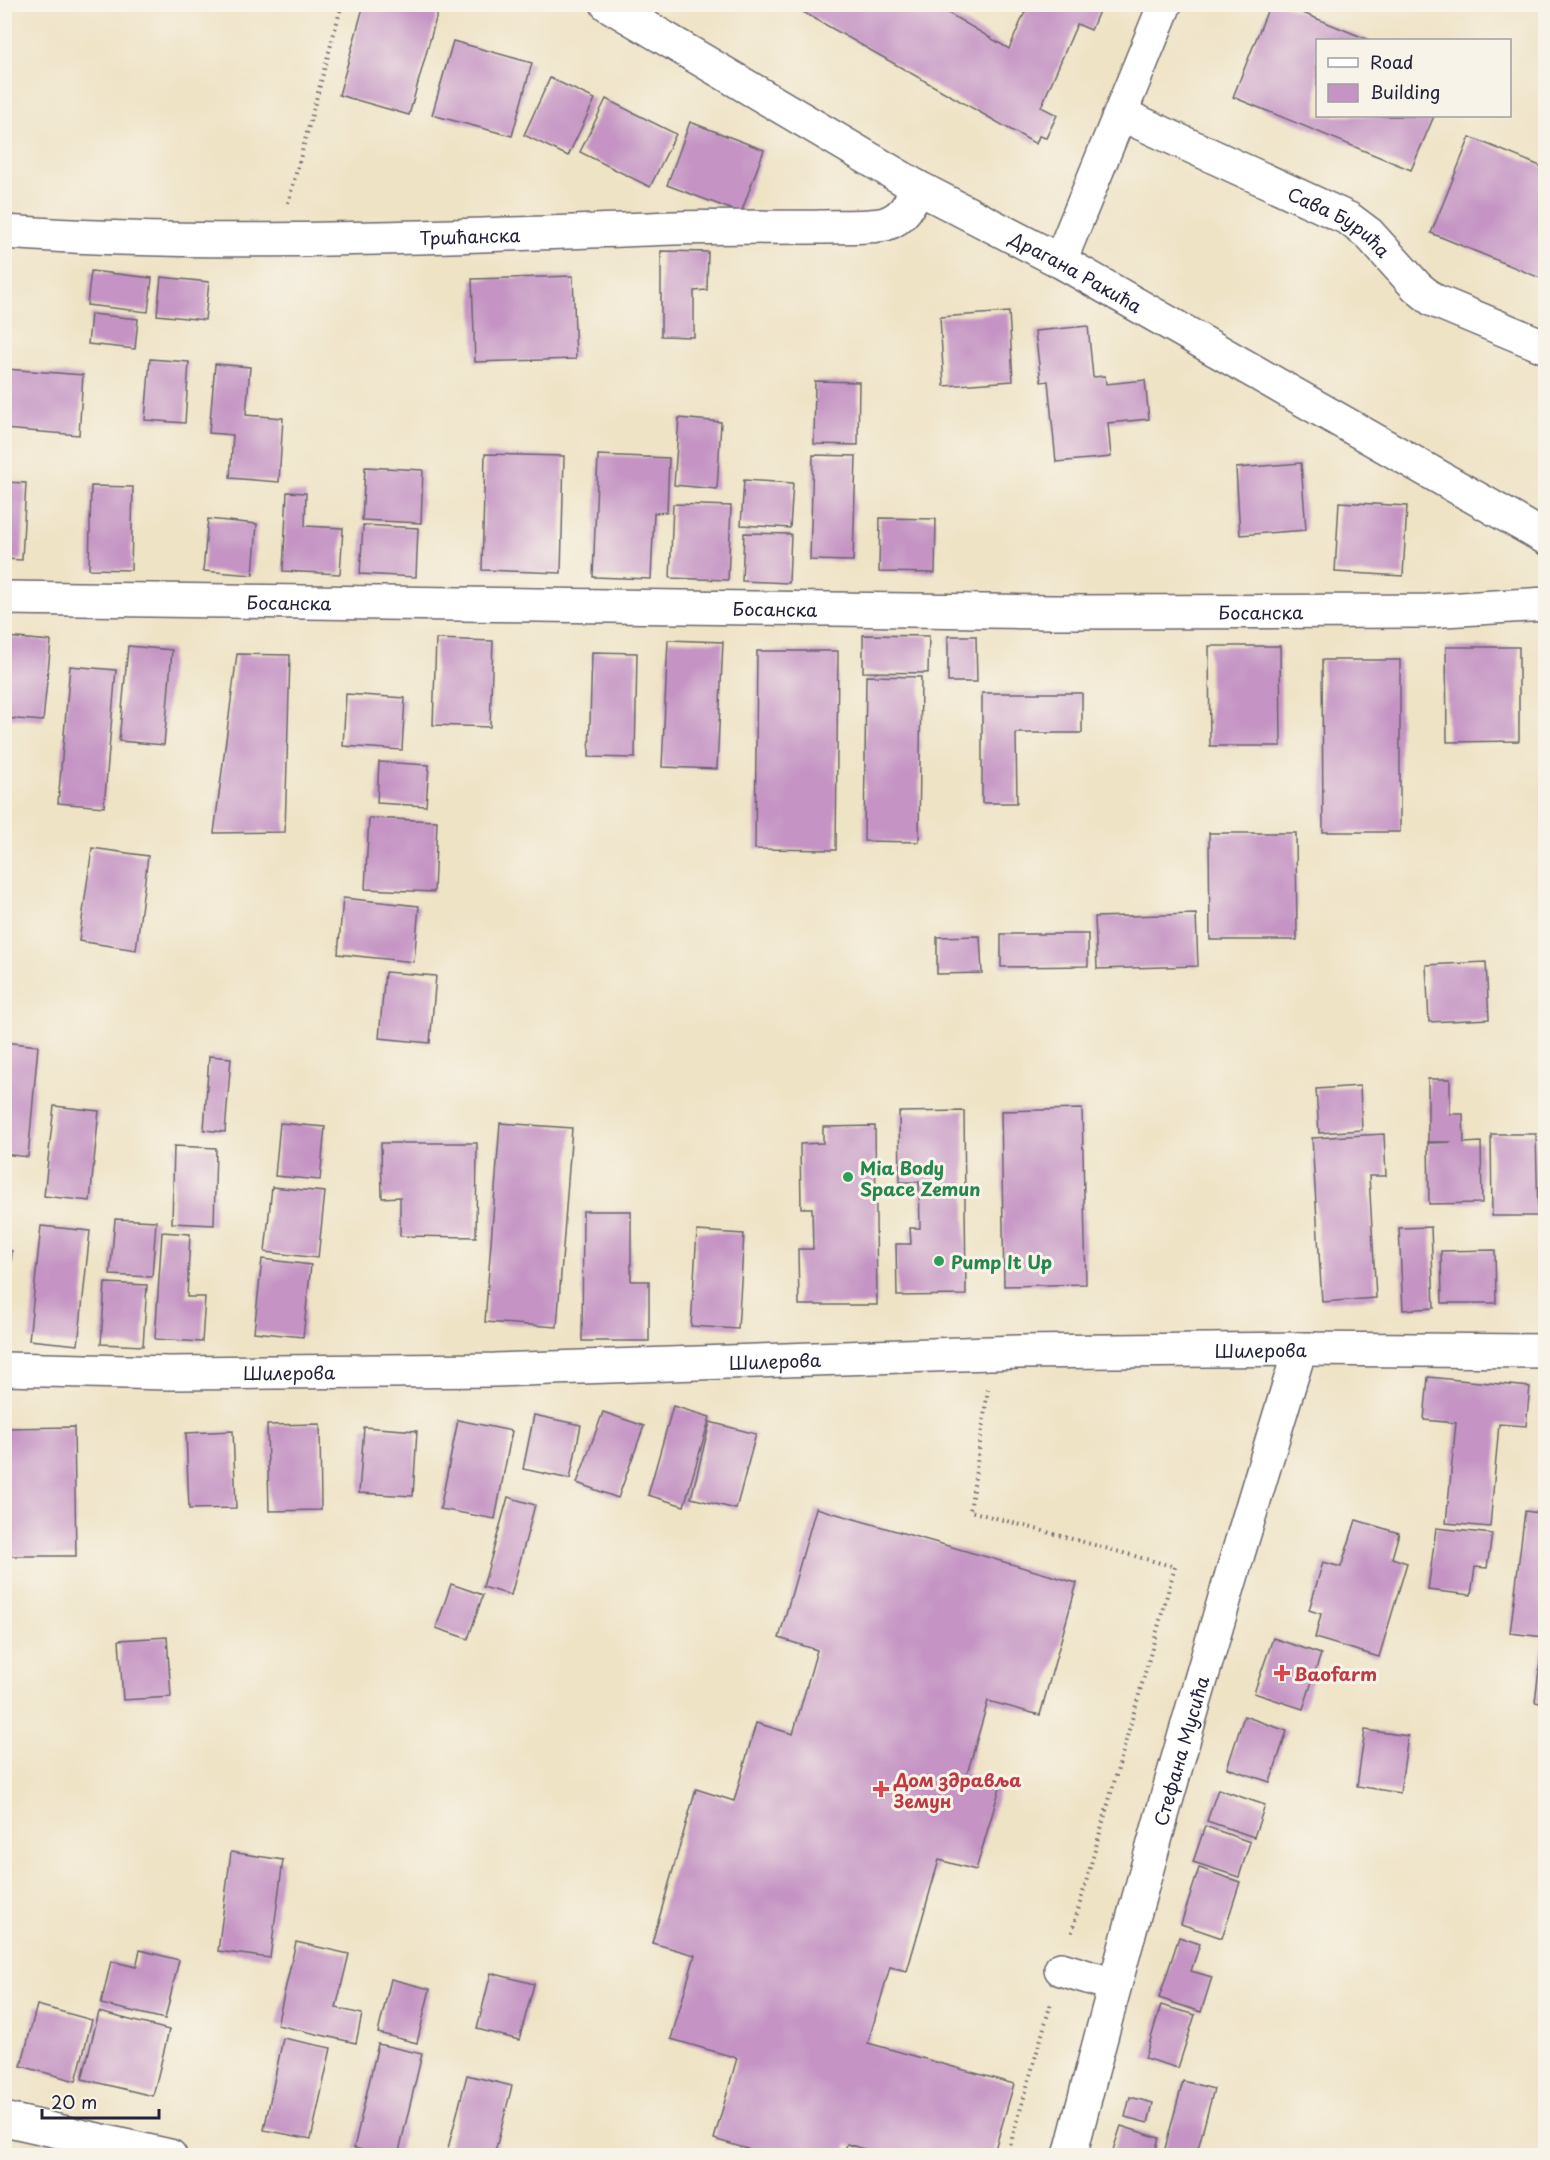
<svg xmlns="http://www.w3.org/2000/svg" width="1550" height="2160" font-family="'Playpen Sans',sans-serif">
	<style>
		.building { fill: #c594c4 }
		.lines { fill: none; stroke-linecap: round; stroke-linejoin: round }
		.minor-casing { stroke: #6a666c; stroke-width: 36 }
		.path { stroke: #6a666c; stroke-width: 4; stroke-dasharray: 1.5 4.5; stroke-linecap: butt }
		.minor { stroke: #fff; stroke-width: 33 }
		.leisure-dot { fill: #2e9e5b; stroke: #f7f3e8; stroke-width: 2 }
		.health-dot { fill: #e0444e; stroke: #f7f3e8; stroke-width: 2 }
		.labels { text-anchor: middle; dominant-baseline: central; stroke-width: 6; stroke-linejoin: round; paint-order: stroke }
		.street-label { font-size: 18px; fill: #22223b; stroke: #f7f3e8 }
		.leisure-label { font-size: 18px; font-weight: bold; fill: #27864d; stroke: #f7f3e8; text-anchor: start }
		.health-label { font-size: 18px; font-weight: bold; fill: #be3a42; stroke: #f7f3e8; text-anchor: start }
	</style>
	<rect width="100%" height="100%" fill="#f7f3e8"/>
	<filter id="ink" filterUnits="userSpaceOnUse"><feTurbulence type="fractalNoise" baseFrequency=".0167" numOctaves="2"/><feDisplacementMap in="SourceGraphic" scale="12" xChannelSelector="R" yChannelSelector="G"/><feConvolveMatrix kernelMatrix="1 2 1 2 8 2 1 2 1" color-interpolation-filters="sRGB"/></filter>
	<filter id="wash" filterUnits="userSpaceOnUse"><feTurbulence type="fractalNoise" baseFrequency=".008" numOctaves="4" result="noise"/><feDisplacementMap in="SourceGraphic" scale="24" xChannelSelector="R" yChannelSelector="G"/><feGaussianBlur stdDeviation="1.35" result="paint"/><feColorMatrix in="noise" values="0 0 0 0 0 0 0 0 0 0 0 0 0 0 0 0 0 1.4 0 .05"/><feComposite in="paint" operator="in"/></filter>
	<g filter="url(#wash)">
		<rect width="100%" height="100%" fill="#efe3c6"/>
		<g id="blocks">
			<g class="building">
				<path d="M364,4H440L409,115L339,95Z"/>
				<path d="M789,4H933L1009,49L1027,7L1021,4H1102L1091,30L1077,24L1041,107L1057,115L1046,138L1039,136L1036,144Z"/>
				<path d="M1270,4H1281L1369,40H1317V116H1434L1411,170L1233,97Z"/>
				<path d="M453,41L532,63L512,136L432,115Z"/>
				<path d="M550,78L595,99L568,156L524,135Z"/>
				<path d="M606,99L676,134L650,187L580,152Z"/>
				<path d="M690,122L764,150L741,213L667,185Z"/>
				<path d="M1470,137L1545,168V280L1431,233Z"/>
				<path d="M661,251L708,252L707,290L694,291V337L661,336Z"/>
				<path d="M91,271L152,278L148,312L87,305Z"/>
				<path d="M573,276L576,359L475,362L472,279Z"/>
				<path d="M161,277L209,282L205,320L157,315Z"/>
				<path d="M1009,312L1013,381L944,386L940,317Z"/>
				<path d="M91,314L138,319L135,349L88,344Z"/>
				<path d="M1088,326L1093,377L1105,376L1106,384L1145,380L1149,419L1108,423L1111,457L1056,462L1048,381L1041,382L1035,331Z"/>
				<path d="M150,359L189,362L185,423L145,420Z"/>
				<path d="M215,364L250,367L246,415L283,418L279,482L230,478L233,435L209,433Z"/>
				<path d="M6,369L83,375L79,435L4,429Z"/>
				<path d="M815,381L859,382L858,445L814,444Z"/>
				<path d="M679,418L721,422L717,489L674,485Z"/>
				<path d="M485,454L564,456L561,573L482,570Z"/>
				<path d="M598,455L669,458L667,512L654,513L651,579L593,577Z"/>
				<path d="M813,455L856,456L853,561L810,560Z"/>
				<path d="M1301,463L1306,530L1240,535L1236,468Z"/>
				<path d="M365,467L423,470L421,523L362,520Z"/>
				<path d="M744,480L793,483L790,528L741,525Z"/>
				<path d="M4,482L26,483L22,560L4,559Z"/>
				<path d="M91,486L133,487L131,570L89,569Z"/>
				<path d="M287,492L306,493L305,526L343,528L340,574L283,571Z"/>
				<path d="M1339,502L1407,506L1403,576L1335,572Z"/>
				<path d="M673,504L731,506L728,580L670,578Z"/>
				<path d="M880,518L936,519L935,573L879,572Z"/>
				<path d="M208,519L257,524L253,575L203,571Z"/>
				<path d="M363,525L418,528L416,577L360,574Z"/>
				<path d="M744,533L791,534L789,583L742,581Z"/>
				<path d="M863,635L929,636L928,673L863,672Z"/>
				<path d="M948,636H976L977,682H948Z"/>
				<path d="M6,637L51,641L43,721L4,718Z"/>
				<path d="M436,639L493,641L490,727L433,725Z"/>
				<path d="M668,640L723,642L717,769L662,767Z"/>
				<path d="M128,646L172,650L164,745L119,741Z"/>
				<path d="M1209,646H1280L1281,746H1210Z"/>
				<path d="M1446,647H1519V741L1447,742Z"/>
				<path d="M757,651H838L836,850L755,849Z"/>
				<path d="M592,652L637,653L635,758L589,757Z"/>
				<path d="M237,654L290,655L285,832L214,833Z"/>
				<path d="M1322,660H1400V832H1323Z"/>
				<path d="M70,666L116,670L104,807L58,803Z"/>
				<path d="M866,676L921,677L919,842L864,841Z"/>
				<path d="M982,693H1082V733H1016L1017,803H982Z"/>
				<path d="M346,694L405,698L402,750L343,746Z"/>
				<path d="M379,762L429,765L426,806L377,803Z"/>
				<path d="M369,818L437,821L434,892L365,889Z"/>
				<path d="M1209,833H1296L1297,940H1210Z"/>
				<path d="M92,848L148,856L136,950L79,941Z"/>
				<path d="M343,898L419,906L414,962L338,954Z"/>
				<path d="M1196,914L1198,966L1097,969L1095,917Z"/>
				<path d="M1001,934H1088V966L1001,967Z"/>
				<path d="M980,936L982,973L937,974V937Z"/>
				<path d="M1486,962L1489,1019L1429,1022L1426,965Z"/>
				<path d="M385,972L436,976L430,1043L379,1038Z"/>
				<path d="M4,1042L38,1046L28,1157L4,1154Z"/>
				<path d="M209,1056L231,1058L225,1132L204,1130Z"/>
				<path d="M1428,1079H1450V1114H1463L1464,1143L1481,1142L1482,1203L1429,1204L1428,1143L1452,1142H1428Z"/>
				<path d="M1360,1086L1362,1130L1319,1133L1316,1089Z"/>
				<path d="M54,1106L99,1111L90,1201L44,1196Z"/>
				<path d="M1082,1109L1086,1284L1004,1286L1001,1111Z"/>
				<path d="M964,1111L966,1295L897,1296L896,1244H911L910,1228H920L919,1182H900L899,1112Z"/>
				<path d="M280,1123L325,1127L320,1180L275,1176Z"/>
				<path d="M500,1123L572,1128L557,1327L485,1322Z"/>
				<path d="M875,1126L877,1305H799L798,1249H813L812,1208H801L800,1144L823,1143V1127Z"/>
				<path d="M1384,1134L1386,1176H1369L1376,1298L1322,1302L1312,1138Z"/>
				<path d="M1491,1134H1536L1538,1216H1492Z"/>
				<path d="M381,1143H477L476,1237L400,1236V1197L382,1198Z"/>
				<path d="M174,1146L216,1148L214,1225L172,1223Z"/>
				<path d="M272,1187L325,1192L318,1258L265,1252Z"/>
				<path d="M583,1211H631V1281H649V1341H582Z"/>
				<path d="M115,1219L156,1221L152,1277L110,1275Z"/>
				<path d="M41,1226L90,1231L78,1345L29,1340Z"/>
				<path d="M1431,1227L1434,1308L1403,1310L1399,1228Z"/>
				<path d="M697,1231L744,1234L738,1329L691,1326Z"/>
				<path d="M162,1232L190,1234L187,1297H205L202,1342L155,1339Z"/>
				<path d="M4,1250L12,1251L6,1329H4Z"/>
				<path d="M1495,1250L1496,1303H1442L1441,1251Z"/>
				<path d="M262,1259L311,1265L303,1337L254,1332Z"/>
				<path d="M105,1283L147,1285L143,1346L101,1344Z"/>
				<path d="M1428,1377L1530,1387L1526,1426L1499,1424L1490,1527L1446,1523L1456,1423L1424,1420Z"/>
				<path d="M673,1406L710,1417L684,1506L648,1495Z"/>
				<path d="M603,1412L644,1426L618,1498L577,1483Z"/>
				<path d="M534,1415L581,1425L570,1479L523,1469Z"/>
				<path d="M458,1420L512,1431L495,1519L440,1509Z"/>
				<path d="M710,1422L756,1434L736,1509L691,1498Z"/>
				<path d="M320,1424L321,1510L269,1511L267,1425Z"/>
				<path d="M74,1427L76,1556H4V1428Z"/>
				<path d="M364,1427L417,1431L413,1496L359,1493Z"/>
				<path d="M233,1431L236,1508L189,1509L186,1433Z"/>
				<path d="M508,1497L535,1505L511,1595L483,1587Z"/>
				<path d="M816,1508L1077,1583L1040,1715L988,1701L967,1774L1001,1784L976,1870L939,1860L907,1971L890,1967L868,2043L1014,2084L993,2156H887L847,2144L843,2156H771L714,2139L737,2058L671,2039L695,1955L652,1943L696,1789L734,1801L756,1723L793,1734L817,1650L779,1638Z"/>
				<path d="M1525,1511L1545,1514V1704L1535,1702L1543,1637L1510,1633Z"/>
				<path d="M1356,1520L1399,1533L1392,1558L1407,1563L1379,1657L1315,1638L1321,1614L1309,1610L1323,1562L1341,1567Z"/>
				<path d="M1436,1528L1492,1534L1487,1568L1475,1567L1471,1595L1428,1590Z"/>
				<path d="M451,1584L483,1595L468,1639L436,1628Z"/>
				<path d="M167,1637L171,1697L123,1700L119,1640Z"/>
				<path d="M1273,1638L1321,1654L1303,1709L1254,1693Z"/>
				<path d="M1244,1716L1287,1731L1270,1782L1227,1768Z"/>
				<path d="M1365,1730L1408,1736L1400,1793L1357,1786Z"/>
				<path d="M1218,1789L1265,1805L1254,1837L1207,1821Z"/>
				<path d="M1205,1826L1250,1842L1239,1877L1193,1862Z"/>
				<path d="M231,1852L283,1860L270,1958L218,1951Z"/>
				<path d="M1199,1868L1240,1882L1222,1938L1181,1924Z"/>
				<path d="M1179,1937L1200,1944L1191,1971L1212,1977L1201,2012L1159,1998Z"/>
				<path d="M296,1942L349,1954L336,2008L362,2014L356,2043L277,2025Z"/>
				<path d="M140,1950L179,1960L165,2019L101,2004L111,1961L136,1967Z"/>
				<path d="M491,1973L534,1984L519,2040L477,2029Z"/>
				<path d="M391,1979L430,1989L417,2043L378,2033Z"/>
				<path d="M37,2005L92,2020L76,2081L21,2066Z"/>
				<path d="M1161,2005L1195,2015L1178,2068L1145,2058Z"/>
				<path d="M99,2012L169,2030L153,2096L82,2079Z"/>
				<path d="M283,2038L331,2048L311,2139L264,2130Z"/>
				<path d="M378,2044L422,2054L398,2156H386L354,2148Z"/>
				<path d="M467,2075L512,2086L494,2156H446Z"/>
				<path d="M1183,2081L1214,2089L1196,2156H1163Z"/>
				<path d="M1130,2097L1153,2103L1148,2123L1125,2117Z"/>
				<path d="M1121,2126L1159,2138L1154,2156H1111Z"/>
			</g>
		</g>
	</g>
	<g filter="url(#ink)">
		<use href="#blocks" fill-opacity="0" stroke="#6a666c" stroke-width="1.5"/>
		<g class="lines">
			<g class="minor-casing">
				<g id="minor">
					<path id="s1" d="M607,4L917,187L1060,261L1546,538"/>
					<path id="s2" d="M1121,114L1349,219L1369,234L1417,287L1433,300L1546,347"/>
					<path id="s3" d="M4,232C228,248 451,236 674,228C723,227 771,227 819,227C837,226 868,228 885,224C904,218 910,204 917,187"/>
					<path d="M1060,261L1165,4"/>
					<path id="s4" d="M4,598L1055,612L1427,611L1546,604"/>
					<path id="s5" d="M4,1369L168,1373L495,1370L1019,1352L1300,1349L1546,1351"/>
					<path d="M1061,1969L1114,1985"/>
					<path d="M4,2119L170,2156"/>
					<path id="s6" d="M1070,2156C1139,1885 1218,1616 1300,1349"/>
				</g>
			</g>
			<g class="path">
				<path d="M288,203L342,4"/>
				<path d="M988,1389L970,1511L1175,1567L1071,1935"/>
				<path d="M1007,2156L1051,2003"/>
			</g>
			<use href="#minor" class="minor"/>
		</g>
	</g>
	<g class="leisure-dot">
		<circle cx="848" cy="1177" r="6"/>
		<circle cx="939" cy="1261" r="6"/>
	</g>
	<g class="health-dot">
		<path d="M1279 1664h6v6h6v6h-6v6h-6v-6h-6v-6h6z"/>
		<path d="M878 1780h6v6h6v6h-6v6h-6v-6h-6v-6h6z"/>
	</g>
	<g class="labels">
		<g class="street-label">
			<text stroke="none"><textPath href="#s2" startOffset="244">Сава Бурића</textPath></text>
			<text stroke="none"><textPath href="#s3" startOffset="466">Тршћанска</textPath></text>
			<text stroke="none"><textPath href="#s1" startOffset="540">Драгана Ракића</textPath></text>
			<text stroke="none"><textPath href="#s4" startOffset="285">Босанска</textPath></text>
			<text stroke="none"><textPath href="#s4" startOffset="771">Босанска</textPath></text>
			<text stroke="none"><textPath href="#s4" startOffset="1257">Босанска</textPath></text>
			<text stroke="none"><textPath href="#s5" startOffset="1257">Шилерова</textPath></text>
			<text stroke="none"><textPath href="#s5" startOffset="771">Шилерова</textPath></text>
			<text stroke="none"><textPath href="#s5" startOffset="285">Шилерова</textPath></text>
			<text stroke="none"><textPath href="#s6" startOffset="420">Стефана Мусића</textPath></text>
		</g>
		<g class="leisure-label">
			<text x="860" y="1167">Mia Body<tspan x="860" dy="21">Space Zemun</tspan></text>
			<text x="951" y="1261">Pump It Up</text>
		</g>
		<g class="health-label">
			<text x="1294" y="1673">Baofarm</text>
			<text x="894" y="1779">Дом здравља<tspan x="894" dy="21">Земун</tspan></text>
		</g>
	</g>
	<rect width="1550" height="2160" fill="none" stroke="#f7f3e8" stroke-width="24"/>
	<rect x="1316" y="39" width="195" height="78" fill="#f7f3e8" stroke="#a29fa3" stroke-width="1.5"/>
	<rect x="1328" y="58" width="30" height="9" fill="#ffffff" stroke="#a29fa3" stroke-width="1.5"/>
	<text x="1370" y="69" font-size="18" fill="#22223b">Road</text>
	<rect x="1328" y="84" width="30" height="18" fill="#c594c4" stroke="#a29fa3" stroke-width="1.5"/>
	<text x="1370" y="99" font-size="18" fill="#22223b">Building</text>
	<path d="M42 2109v9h117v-9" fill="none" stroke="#22223b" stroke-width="3"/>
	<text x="51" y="2109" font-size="18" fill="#22223b" stroke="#f7f3e8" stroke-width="4.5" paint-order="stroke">20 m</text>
</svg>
